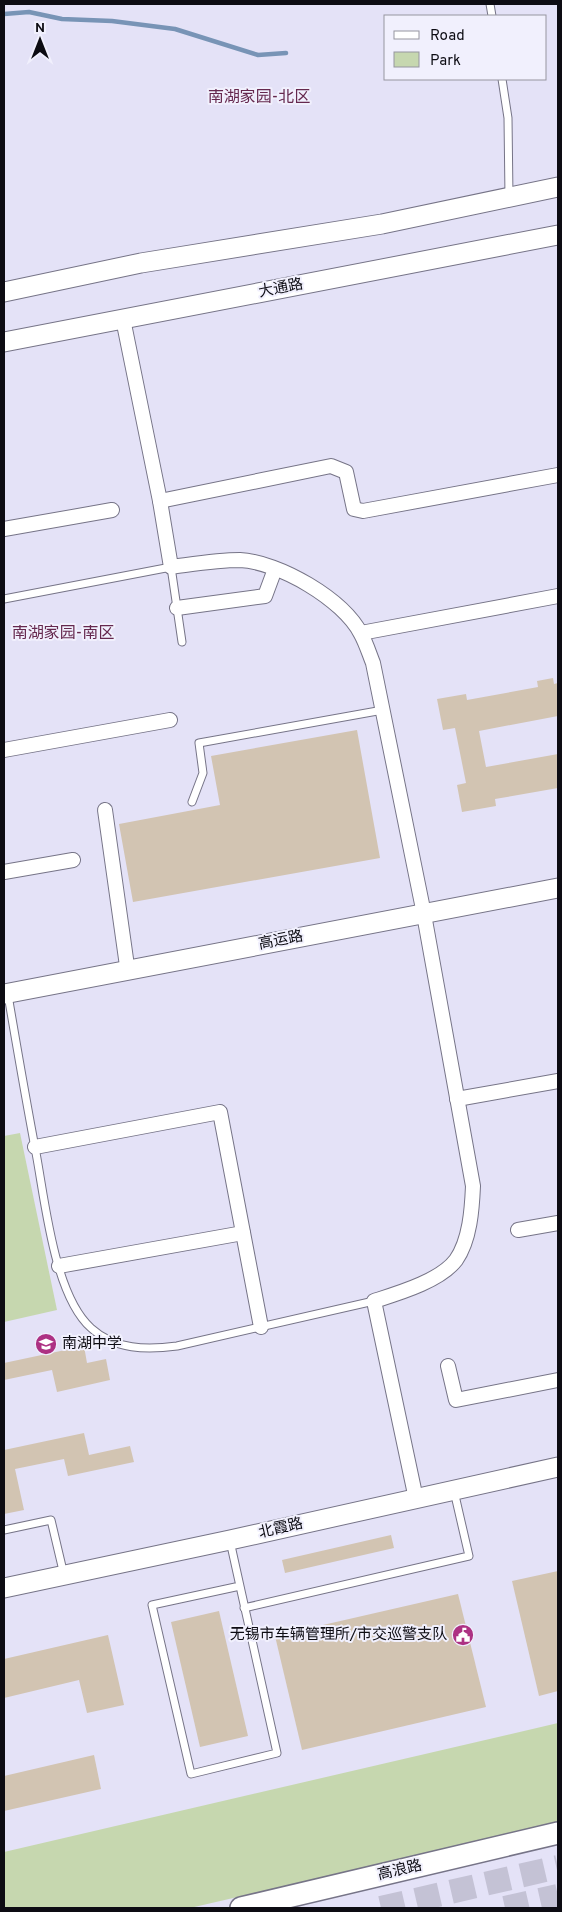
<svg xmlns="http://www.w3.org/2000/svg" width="562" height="1912" font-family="Overpass,'Noto Sans SC',sans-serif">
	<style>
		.green { fill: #c6d7af }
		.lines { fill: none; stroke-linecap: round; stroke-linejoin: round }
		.stream { stroke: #7894b6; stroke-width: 4.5 }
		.building { fill: #d2c4b2 }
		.highway-tunnel { stroke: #c4c2d5; stroke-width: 24; stroke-dasharray: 24 12; stroke-linecap: butt }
		.lane-casing { stroke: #767487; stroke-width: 9 }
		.street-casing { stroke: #767487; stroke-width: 16 }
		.secondary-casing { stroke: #767487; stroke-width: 21 }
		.primary-casing { stroke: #767487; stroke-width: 24 }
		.lane { stroke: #fff; stroke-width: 7 }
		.street { stroke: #fff; stroke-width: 14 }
		.secondary { stroke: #fff; stroke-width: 19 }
		.primary { stroke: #fff; stroke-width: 21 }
		.labels { text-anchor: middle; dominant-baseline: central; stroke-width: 4; stroke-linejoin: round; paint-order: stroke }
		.street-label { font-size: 15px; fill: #0d0c13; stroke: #f1f0fd }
		.poi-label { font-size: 15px; fill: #0d0c13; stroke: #f1f0fd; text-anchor: start }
		.neighbourhood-label { font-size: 16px; fill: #65284e; stroke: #f1f0fd }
	</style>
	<rect width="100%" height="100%" fill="#e4e2f7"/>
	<g class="green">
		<path d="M20,1133L57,1310L4,1322V1136Z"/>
		<path d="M558,1723V1823L190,1908H4V1852Z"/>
	</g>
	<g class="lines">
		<path class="stream" d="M4,14L29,12L62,19L112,21L175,29L258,55L286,53"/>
	</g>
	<g class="building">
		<path d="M553,678L554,684L558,683V716L479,731L486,767L558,754V788L495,799L496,806L462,812L457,785L466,783L455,728L443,730L437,699L466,694L467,700L538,687L537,681Z"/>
		<path d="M357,730L380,858L133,902L119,824L220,805L211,756Z"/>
		<path d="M84,1346L87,1363L106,1359L110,1380L57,1392L52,1370L4,1380V1363Z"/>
		<path d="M84,1433L89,1455L130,1446L134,1462L68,1476L64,1459L15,1469L24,1510L4,1514V1450Z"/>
		<path d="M391,1535L394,1548L285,1573L282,1560Z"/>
		<path d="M558,1571V1691L539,1696L512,1581Z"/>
		<path d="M458,1594L486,1707L302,1750L275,1636Z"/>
		<path d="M219,1611L248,1736L200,1747L171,1622Z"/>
		<path d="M108,1635L124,1705L87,1713L79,1680L4,1698V1659Z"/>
		<path d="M94,1755L101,1789L4,1811V1776Z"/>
	</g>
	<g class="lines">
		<g class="highway-tunnel">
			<path d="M381,1908L558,1867"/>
			<path d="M505,1908L558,1896"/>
		</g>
		<g class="lane-casing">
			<g id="lane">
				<path d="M490,4L492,16"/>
				<path d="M502,79L508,118L509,197"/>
				<path d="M4,599L171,567L182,642"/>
				<path d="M192,802L203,773L199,743L383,710"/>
				<path d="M8,995C17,1048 26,1100 36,1153C45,1200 54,1295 91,1328C115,1350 147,1350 177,1346L374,1301"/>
				<path d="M4,1530L51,1520L64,1575"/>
				<path d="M230,1541L277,1753L191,1774L152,1605L240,1586"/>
				<path d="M244,1608L469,1556L454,1491"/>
			</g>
		</g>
		<g class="street-casing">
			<g id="street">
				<path d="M123,319L160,501L171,567C194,564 217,560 240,560C279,562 343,599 361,634C366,643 369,653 373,663L423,909L473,1186C472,1209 470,1240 456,1260C440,1281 399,1293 374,1301L416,1499"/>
				<path d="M160,501L331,466L346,472L354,509L363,511L558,475"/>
				<path d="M4,529L112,510"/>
				<path d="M177,608L265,596L275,569"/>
				<path d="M361,633L558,596"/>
				<path d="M4,750L170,720"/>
				<path d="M105,810L127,966"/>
				<path d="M4,872L73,860"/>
				<path d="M457,1099L558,1081"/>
				<path d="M35,1147L220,1112L261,1327"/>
				<path d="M518,1230L558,1223"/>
				<path d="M59,1266L243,1233"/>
				<path d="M448,1366L456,1400L558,1380"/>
			</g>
		</g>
		<g class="secondary-casing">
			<g id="secondary">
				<path d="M4,292L141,263L382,224L558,187"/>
				<path d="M4,342L558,235"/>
				<path d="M4,994L558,888"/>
				<path d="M4,1588L230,1540L558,1467"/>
			</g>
		</g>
		<g class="primary-casing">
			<path id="primary" d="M241,1908L558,1833"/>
		</g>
		<use href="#lane" class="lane"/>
		<use href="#street" class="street"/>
		<use href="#secondary" class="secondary"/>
		<use href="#primary" class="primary"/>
	</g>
	<defs>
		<g id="school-disc" transform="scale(1.125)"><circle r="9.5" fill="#ad3183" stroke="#f1f0fd"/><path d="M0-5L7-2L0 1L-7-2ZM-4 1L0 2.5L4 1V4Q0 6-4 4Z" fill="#fff"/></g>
		<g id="civic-disc" transform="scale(1.125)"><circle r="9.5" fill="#ad3183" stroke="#f1f0fd"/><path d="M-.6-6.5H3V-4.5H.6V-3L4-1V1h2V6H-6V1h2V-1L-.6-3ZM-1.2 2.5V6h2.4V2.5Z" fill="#fff"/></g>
	</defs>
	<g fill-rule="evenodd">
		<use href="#school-disc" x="46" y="1344"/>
		<use href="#civic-disc" x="463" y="1635"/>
	</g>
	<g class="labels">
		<g class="street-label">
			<text transform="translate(281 289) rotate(-11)">大通路</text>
			<text transform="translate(281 941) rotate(-11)">高运路</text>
			<text transform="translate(281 1529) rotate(-13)">北霞路</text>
			<text transform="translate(400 1871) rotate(-13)">高浪路</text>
		</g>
		<g class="poi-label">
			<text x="62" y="1344">南湖中学</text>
			<text x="447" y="1635" text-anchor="end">无锡市车辆管理所/市交巡警支队</text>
		</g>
		<g class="neighbourhood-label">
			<text x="259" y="98">南湖家园-北区</text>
			<text x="63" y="634">南湖家园-南区</text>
		</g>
	</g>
	<rect width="562" height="1912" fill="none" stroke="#0d0c13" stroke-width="10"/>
	<rect x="384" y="15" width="162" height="65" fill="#f1f0fd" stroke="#96959f"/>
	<rect x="394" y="31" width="25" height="8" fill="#ffffff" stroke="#96959f"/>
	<text x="430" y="40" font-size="15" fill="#0d0c13">Road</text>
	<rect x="394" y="52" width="25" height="15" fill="#c6d7af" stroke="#96959f"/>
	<text x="430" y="65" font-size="15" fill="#0d0c13">Park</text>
	<g transform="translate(40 40)" stroke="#f1f0fd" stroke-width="4" paint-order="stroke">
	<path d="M0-4L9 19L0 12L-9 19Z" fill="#0d0c13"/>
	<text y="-8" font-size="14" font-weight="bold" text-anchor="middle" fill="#0d0c13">N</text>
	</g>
</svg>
